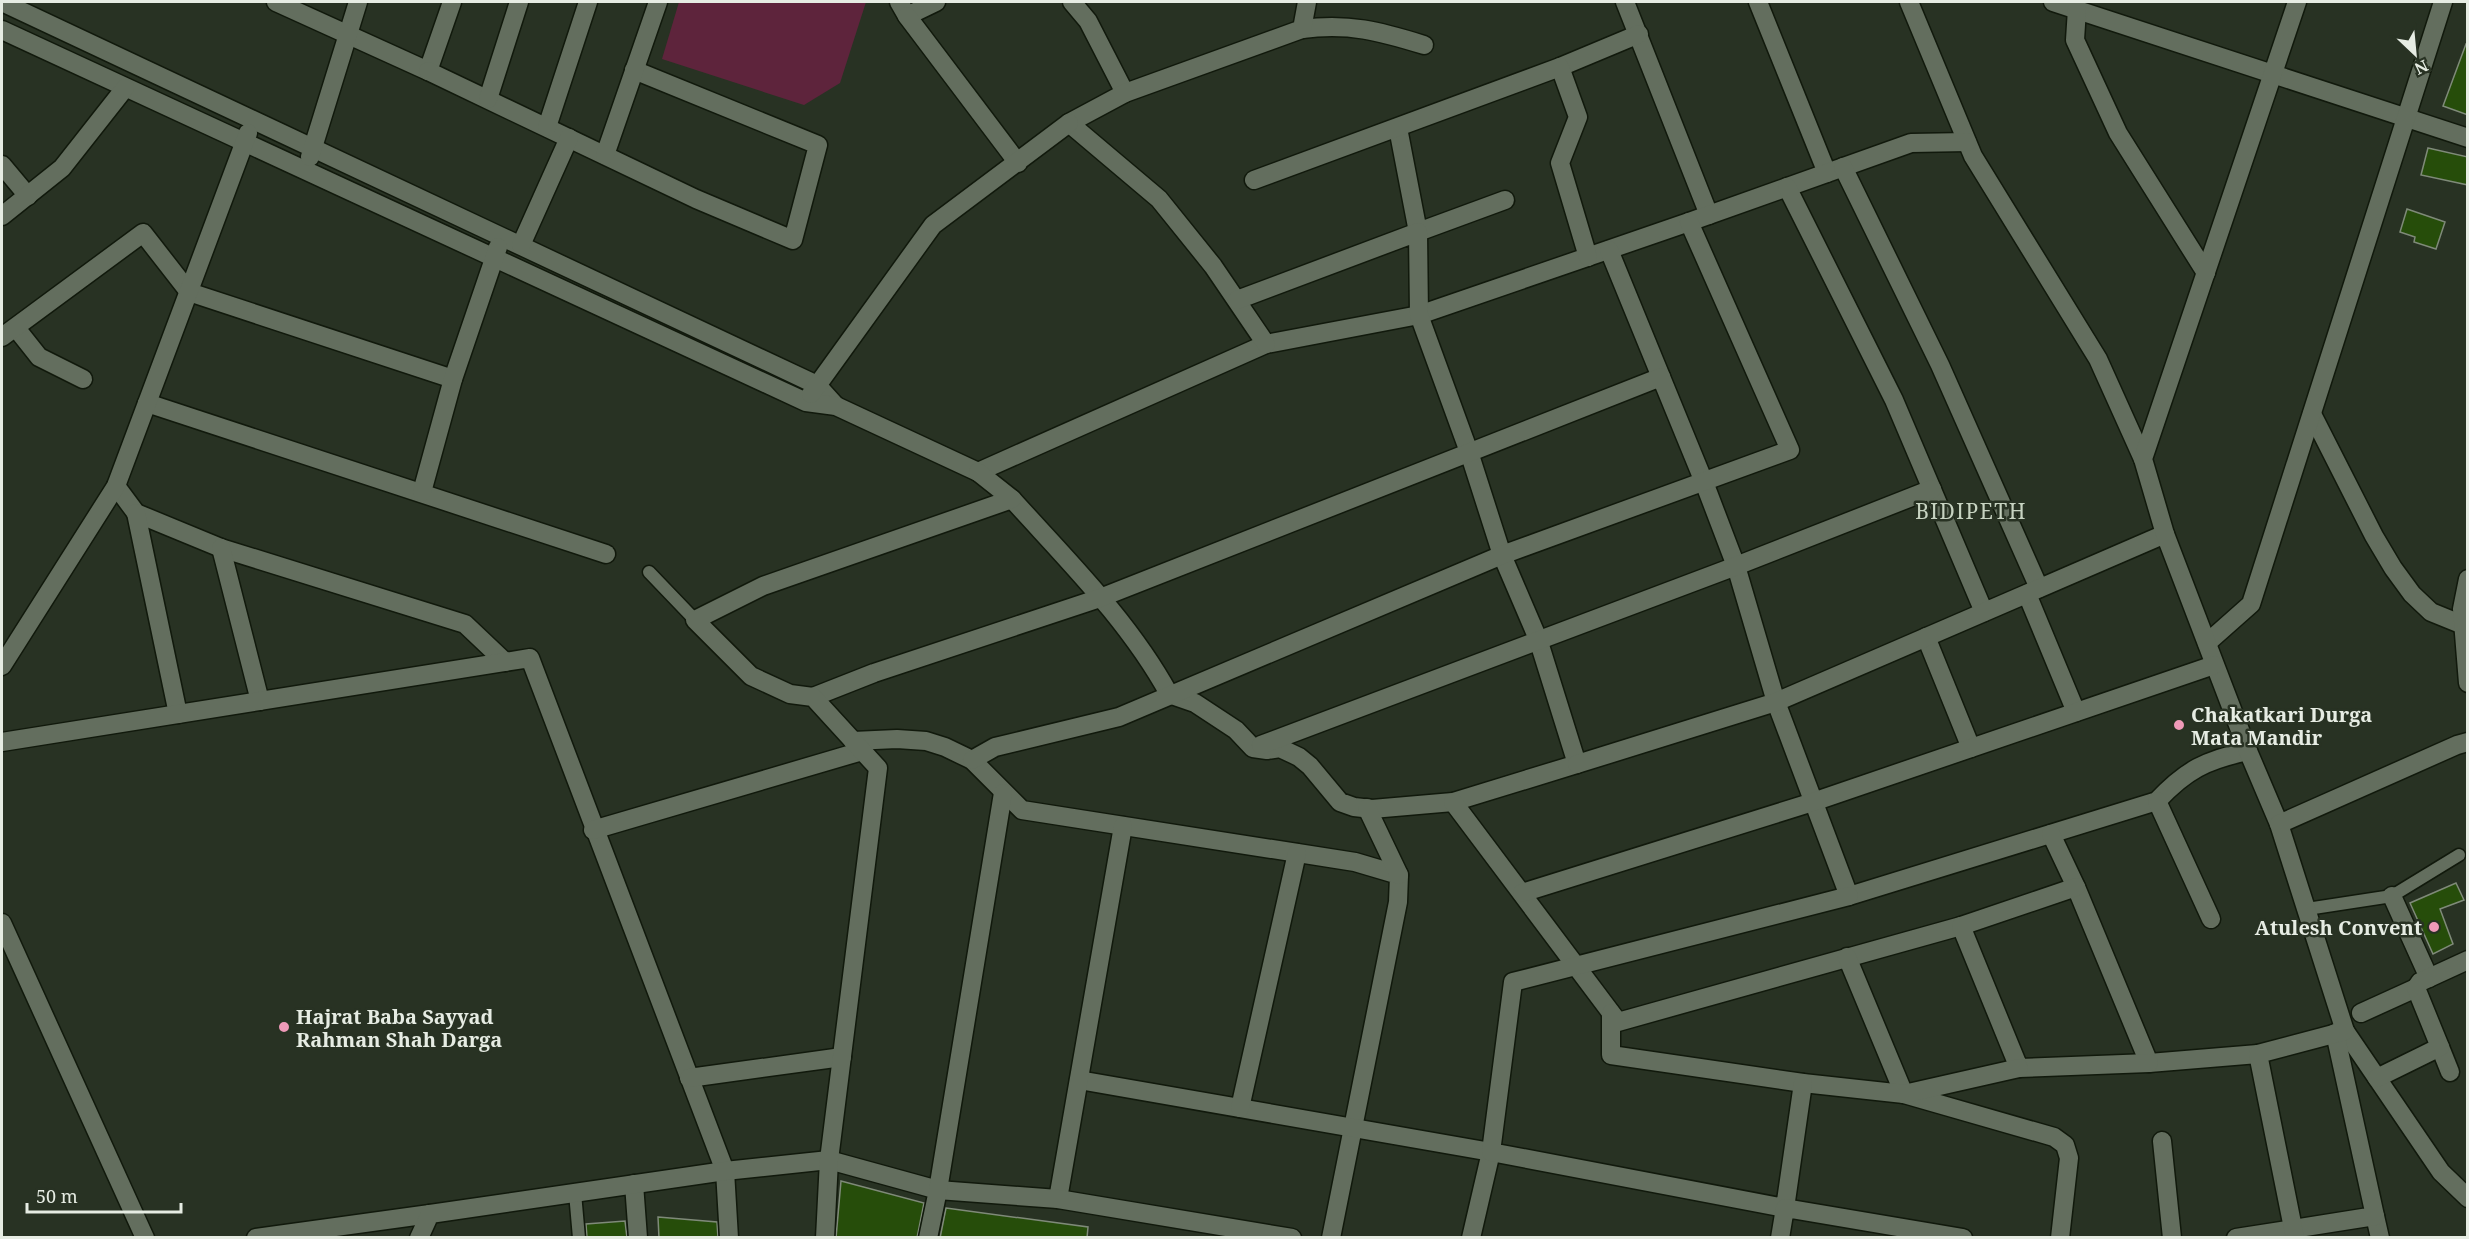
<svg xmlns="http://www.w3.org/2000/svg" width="2469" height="1239" font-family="'Noto Serif',serif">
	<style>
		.green { fill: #5e243c }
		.building { fill: #264d0a; stroke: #7f8a79; stroke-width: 1.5 }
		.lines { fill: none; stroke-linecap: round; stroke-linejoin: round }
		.lane-casing { stroke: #11190c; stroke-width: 15 }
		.street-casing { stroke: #11190c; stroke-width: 21 }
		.secondary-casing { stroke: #11190c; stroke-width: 21 }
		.lane { stroke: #636e5e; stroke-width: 12 }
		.street { stroke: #636e5e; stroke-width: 18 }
		.secondary { stroke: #636e5e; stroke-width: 18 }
		.poi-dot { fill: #ef9ab8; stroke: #283223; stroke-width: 2 }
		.labels { text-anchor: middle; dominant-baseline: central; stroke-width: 5; stroke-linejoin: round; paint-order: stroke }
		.poi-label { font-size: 20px; font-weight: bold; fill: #e6ece3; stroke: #283223; text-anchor: start }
		.neighbourhood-label { font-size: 21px; letter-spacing: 1.5px; fill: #c7d3c1; stroke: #283223 }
	</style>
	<rect width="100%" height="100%" fill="#283223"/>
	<path class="green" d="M679,2H866L840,83L804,105L662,59Z"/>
	<g class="building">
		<path d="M2466,44L2468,45V115L2443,106Z"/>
		<path d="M2428,148L2468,157V185L2421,175Z"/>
		<path d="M2407,209L2445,222L2436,249L2414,242L2415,237L2400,232Z"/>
		<path d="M2456,883L2464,900L2440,909L2453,944L2433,954L2410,903Z"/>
		<path d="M841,1181L924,1203L917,1238H836Z"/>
		<path d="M946,1208L1088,1227L1087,1238H940Z"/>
		<path d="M658,1217L717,1222L718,1238H659Z"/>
		<path d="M625,1221L627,1238H587L586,1224Z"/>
	</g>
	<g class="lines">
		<g class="lane-casing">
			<g id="lane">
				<path d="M649,572L695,620"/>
				<path d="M2307,909L2392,896L2459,855"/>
				<path d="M575,1193L579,1238"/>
			</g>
		</g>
		<g class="street-casing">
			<g id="street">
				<path d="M2,2L817,385L836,406"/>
				<path d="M276,2L428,71L452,2"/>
				<path d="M899,2L907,16L936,2"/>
				<path d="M1072,2L1088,21L1125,93"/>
				<path d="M1625,2L1709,215"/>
				<path d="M1758,2L1827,173"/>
				<path d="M1909,2L1973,156L2098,359L2143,459"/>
				<path d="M2053,2L2468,138"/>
				<path d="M2077,9L2075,40L2118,133L2206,273"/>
				<path d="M907,16L1018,163"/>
				<path d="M1302,29C1349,23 1379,31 1424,45"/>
				<path d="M2,30L806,402L836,406L978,472L1266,344L1419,315L1689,222L1911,143L1967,142"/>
				<path d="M1560,67L1639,34"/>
				<path d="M428,71L696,199L793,240L818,145L634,70"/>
				<path d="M488,99L519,2"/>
				<path d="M547,127L588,2"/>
				<path d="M1398,128L1418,232L1505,200"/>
				<path d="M605,155L658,2"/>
				<path d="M310,157L358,2"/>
				<path d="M2,165L28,196"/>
				<path d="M1843,167L1940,365L2039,588"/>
				<path d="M1254,180L1560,67L1578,117L1560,163L1588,257"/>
				<path d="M1787,187L1894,400L1984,612"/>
				<path d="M2,216L62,168L125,88"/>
				<path d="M521,245L569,138"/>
				<path d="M1609,250L1661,377"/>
				<path d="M16,328L39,357L83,379"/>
				<path d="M2,337L143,233L189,292L453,379"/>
				<path d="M1266,344L1213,266L1159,199L1069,123L1125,93L1302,29L1307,2"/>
				<path d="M811,394L933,225L1069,123"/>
				<path d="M147,403L606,554"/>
				<path d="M2312,414L2374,536L2393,568L2412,594L2431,612L2463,625"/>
				<path d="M116,486L136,513L221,548L465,624L505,662"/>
				<path d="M422,492L453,379L498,247"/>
				<path d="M1012,499C1067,560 1129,621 1169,694L1195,703L1236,730L1253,748L1267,750L1280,748L1299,757L1310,766L1340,802L1354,807L1372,809L1453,802L1577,764L1538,639L1502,555L1469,452L1419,315L1418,232L1237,300"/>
				<path d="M136,513L178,714"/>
				<path d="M221,548L260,701"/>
				<path d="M2027,594L2076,712"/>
				<path d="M1926,637L1971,748"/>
				<path d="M2207,643L2251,604L2443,2"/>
				<path d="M2,666L116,486L248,133"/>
				<path d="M813,697L874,673L1100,598L1661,377L1704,482L1736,566L1776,702L1849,896L2157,801C2186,770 2206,760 2248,751"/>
				<path d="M853,741L897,739L926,741L945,747L972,760L1022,810L1355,862L1399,875L1398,902L1331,1238"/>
				<path d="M2,742L530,658L725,1171L729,1238"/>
				<path d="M1261,745L1736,566L1932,489"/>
				<path d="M972,760L995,747L1119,717L1502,555L1790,450L1689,222"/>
				<path d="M1577,764L1776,702L2165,534"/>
				<path d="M2157,801L2211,919"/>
				<path d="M1453,802L1618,1022L1961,926"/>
				<path d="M1367,808L1399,875"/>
				<path d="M2279,824L2248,751L2165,534L2143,459L2297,2"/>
				<path d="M593,830L862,751"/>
				<path d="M2051,834L2076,887L2149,1063L2258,1054"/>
				<path d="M2076,887L1961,926L2019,1068L2149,1063"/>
				<path d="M1522,893L1813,802L2214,665"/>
				<path d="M2392,896L2429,978"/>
				<path d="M2,923L145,1238"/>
				<path d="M1847,957L1904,1094L2054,1137L2065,1145L2069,1158L2060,1238"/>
				<path d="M1611,1013V1055L1803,1083L1904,1094L2019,1068"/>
				<path d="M2361,1013L2416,988"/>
				<path d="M2345,1031L2441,1172L2468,1198"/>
				<path d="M2440,1047L2450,1072"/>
				<path d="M689,1078L842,1057"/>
				<path d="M2377,1078L2440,1047L2416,988L2420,982L2468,960"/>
				<path d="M1079,1080L1491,1152L1471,1238"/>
				<path d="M1803,1083L1785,1208L1491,1152L1513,982L1849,896"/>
				<path d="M1240,1108L1297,853"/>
				<path d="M2162,1141L2172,1238"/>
				<path d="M634,1184L638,1238"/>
				<path d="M1058,1199L1123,826"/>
				<path d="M2375,1216L2380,1238"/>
				<path d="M256,1238L430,1214"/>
				<path d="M419,1238L430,1214L725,1171L829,1160L938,1190L1058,1199L1292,1238"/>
				<path d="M825,1238L829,1160L878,768L813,697L790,694L751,676L695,620L763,586L1012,499L978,472"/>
				<path d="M928,1238L938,1190L1003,793"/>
				<path d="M1780,1238L1785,1208L1963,1238"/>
				<path d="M2236,1238L2375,1216L2335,1033"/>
				<path d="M2295,1238L2258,1054L2345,1031L2279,824L2457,745L2468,742"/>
			</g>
		</g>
		<g class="secondary-casing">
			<path id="secondary" d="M2468,579L2462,609L2468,683"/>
		</g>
		<use href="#lane" class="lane"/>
		<use href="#street" class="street"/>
		<use href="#secondary" class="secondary"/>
	</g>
	<g class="poi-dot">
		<circle cx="2179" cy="725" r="6"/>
		<circle cx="2434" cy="927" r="6"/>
		<circle cx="284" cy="1027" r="6"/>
	</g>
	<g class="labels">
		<g class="poi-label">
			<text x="2191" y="714">Chakatkari Durga<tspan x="2191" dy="23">Mata Mandir</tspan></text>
			<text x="2422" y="927" text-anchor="end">Atulesh Convent</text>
			<text x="296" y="1016">Hajrat Baba Sayyad<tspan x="296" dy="23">Rahman Shah Darga</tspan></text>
		</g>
		<g class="neighbourhood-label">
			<text x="1971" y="511">BIDIPETH</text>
		</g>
	</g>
	<rect width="2469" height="1239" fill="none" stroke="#e6ece3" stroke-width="6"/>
	<g transform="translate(2415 54) rotate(154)" stroke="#283223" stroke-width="4.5" paint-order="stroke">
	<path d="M0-4.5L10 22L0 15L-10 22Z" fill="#e6ece3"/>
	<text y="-9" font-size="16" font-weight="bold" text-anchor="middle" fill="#e6ece3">N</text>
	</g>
	<path d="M27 1203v9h154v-9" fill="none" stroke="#e6ece3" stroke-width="3"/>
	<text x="36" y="1203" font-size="18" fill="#e6ece3" stroke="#283223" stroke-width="4.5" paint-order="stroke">50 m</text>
</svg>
